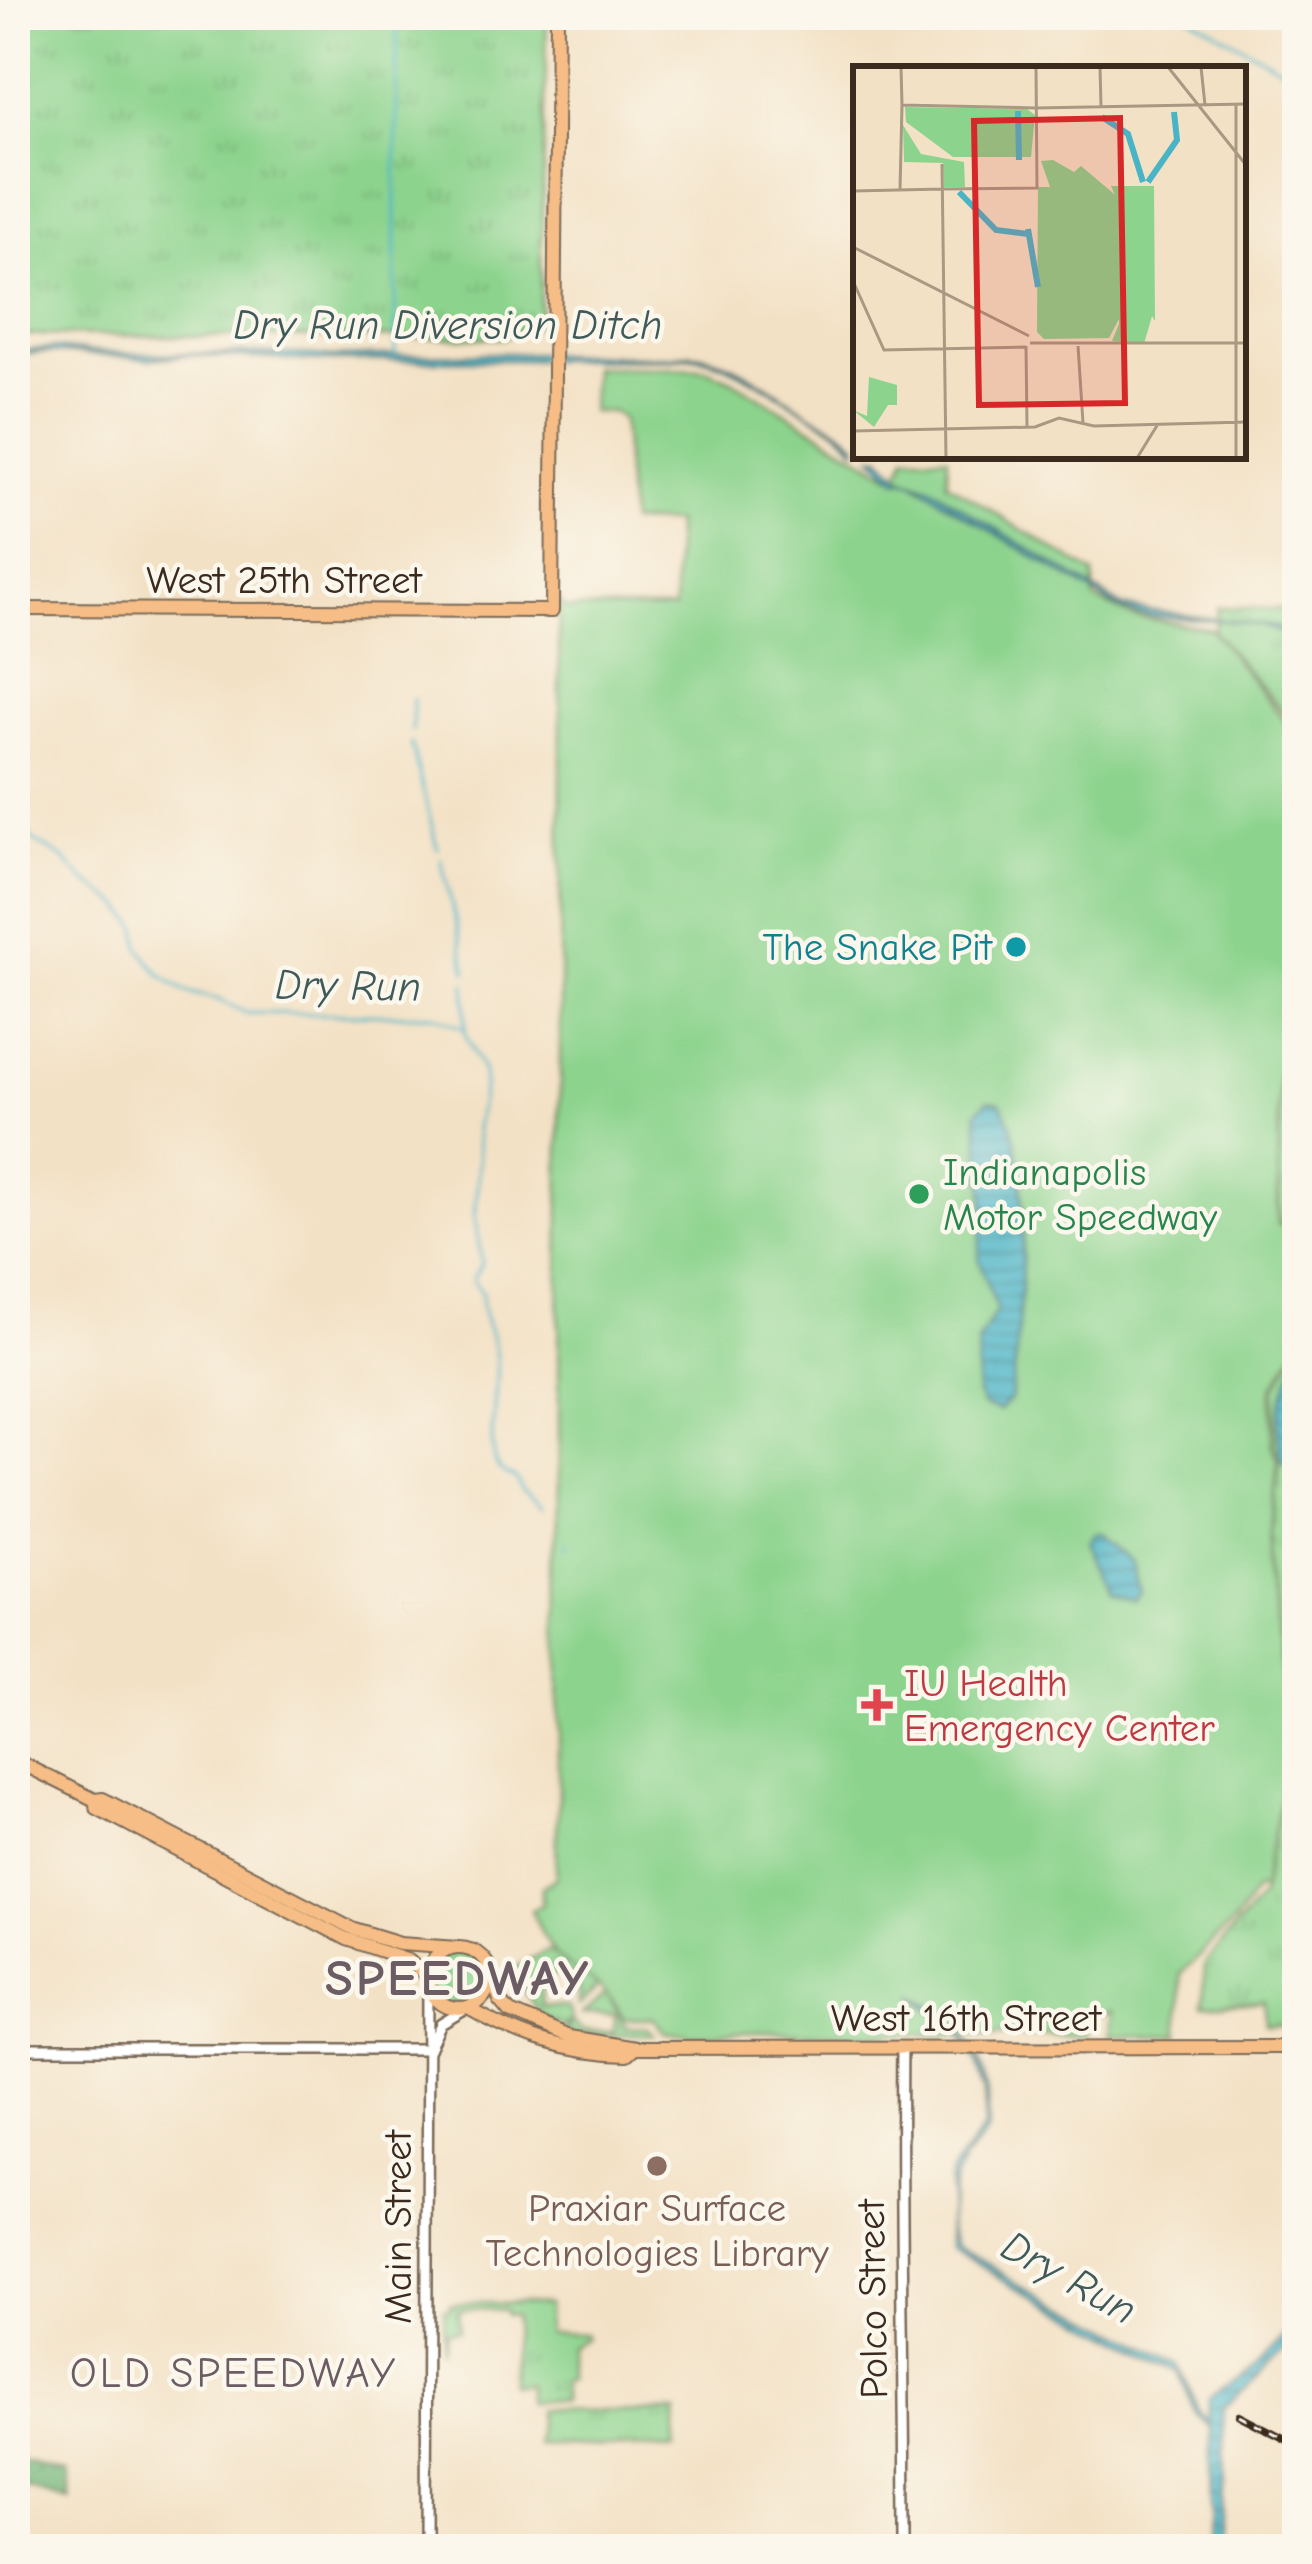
<svg xmlns="http://www.w3.org/2000/svg" width="1312" height="2564" font-family="'Comic Neue',sans-serif">
	<style>
		.grass { fill: url(#grass-tufts); stroke: #647e56; stroke-width: 3 }
		.forest { fill: url(#forest-crowns); stroke: #56704b; stroke-width: 3 }
		.pitch { fill: #8cd38d; stroke: #647e56; stroke-width: 3 }
		.water { fill: url(#water-rules); stroke: #426f72; stroke-width: 3 }
		.lines { fill: none; stroke-linecap: round; stroke-linejoin: round }
		.stream { stroke: #4ab4c7; stroke-width: 3 }
		.minor-casing { stroke: #7b6a58; stroke-width: 14 }
		.major-casing { stroke: #7b6a58; stroke-width: 16 }
		.minor { stroke: #fff; stroke-width: 9 }
		.major { stroke: #f6be86; stroke-width: 12 }
		.rail-casing { stroke: #3b2a1e; stroke-width: 8 }
		.rail { stroke: #fbf7ec; stroke-width: 3; stroke-dasharray: 9; stroke-linecap: butt }
		.culture-dot { fill: #0f9aa8; stroke: #fbf7ec; stroke-width: 4.5 }
		.leisure-dot { fill: #2e9e5b; stroke: #fbf7ec; stroke-width: 4.5 }
		.health-dot { fill: #e0444e; stroke: #fbf7ec; stroke-width: 4.5 }
		.education-dot { fill: #8d6e63; stroke: #fbf7ec; stroke-width: 4.5 }
		.labels { text-anchor: middle; dominant-baseline: central; stroke-width: 9; stroke-linejoin: round; paint-order: stroke }
		.street-label { font-size: 39px; fill: #3b2a1e; stroke: #fbf7ec }
		.culture-label { font-size: 39px; fill: #0d838f; stroke: #fbf7ec; text-anchor: end }
		.leisure-label { font-size: 39px; fill: #27864d; stroke: #fbf7ec; text-anchor: start }
		.health-label { font-size: 39px; fill: #be3a42; stroke: #fbf7ec; text-anchor: start }
		.education-label { font-size: 39px; fill: #785e54; stroke: #fbf7ec }
		.water-label { font-size: 42px; font-style: italic; fill: #405a59; stroke: #fbf7ec }
		.neighbourhood-label { font-size: 42px; letter-spacing: 3px; fill: #6c5d64; stroke: #fbf7ec }
		.district-label { font-size: 51px; font-weight: bold; letter-spacing: 3px; fill: #6c5d64; stroke: #fbf7ec }
		.inset-river { fill: none; stroke: #4ab4c7; stroke-width: 6 }
		.inset-road { fill: none; stroke: #a99882; stroke-width: 3 }
		.view { fill: #d62828; fill-opacity: 0.15; stroke: #d62828; stroke-width: 6 }
		.inset-edge { fill: none; stroke: #3b2a1e; stroke-width: 6 }
	</style>
	<defs>
		<pattern id="grass-tufts" width="24" height="20" patternUnits="userSpaceOnUse" patternTransform="scale(3)"><rect width="24" height="20" fill="#8cd38d"/><path d="M3 7l-1-3M5 7V3M7 7l1-3M15 17l-1-3M17 17v-4M19 17l1-3" fill="none" stroke="#7ab579"/></pattern>
		<pattern id="forest-crowns" width="20" height="18" patternUnits="userSpaceOnUse" patternTransform="scale(3)"><rect width="20" height="18" fill="#71b578"/><path d="M2 6a3 3 0 1 1 6 0M12 15a3 3 0 1 1 6 0" fill="none" stroke="#5e9362"/></pattern>
		<pattern id="water-rules" width="6" height="5" patternUnits="userSpaceOnUse" patternTransform="scale(3)"><rect width="6" height="5" fill="#4ab4c7"/><path d="M0 2.5h6" fill="none" stroke="#3f93a1"/></pattern>
	</defs>
	<rect width="100%" height="100%" fill="#fbf7ec"/>
	<filter id="ink" filterUnits="userSpaceOnUse"><feTurbulence type="fractalNoise" baseFrequency=".00833" numOctaves="2"/><feDisplacementMap in="SourceGraphic" scale="24" xChannelSelector="R" yChannelSelector="G"/><feConvolveMatrix kernelMatrix="1 2 1 2 8 2 1 2 1" color-interpolation-filters="sRGB"/></filter>
	<filter id="wash" filterUnits="userSpaceOnUse"><feTurbulence type="fractalNoise" baseFrequency=".004" numOctaves="4" result="noise"/><feDisplacementMap in="SourceGraphic" scale="48" xChannelSelector="R" yChannelSelector="G"/><feGaussianBlur stdDeviation="2.7" result="paint"/><feColorMatrix in="noise" values="0 0 0 0 0 0 0 0 0 0 0 0 0 0 0 0 0 1.4 0 .05"/><feComposite in="paint" operator="in"/></filter>
	<g filter="url(#wash)">
		<rect width="100%" height="100%" fill="#f3e1c5"/>
		<g class="grass">
			<path d="M15,15H547L540,316L532,328L518,330L504,338L15,335Z"/>
			<path d="M1218,607L1297,610V728L1214,632Z"/>
			<path d="M1297,1054V1238H1290V1224H1279L1280,1075H1288Z"/>
			<path d="M1297,1346V2025H1265L1264,2003L1202,2007L1204,1964L1261,1896L1287,1769L1272,1533L1280,1462L1274,1444L1275,1388Z"/>
			<circle cx="459" cy="1979" r="31"/>
			<path d="M548,1949L599,1987L579,2005V1976L542,1975L541,2007H568L572,2018L564,2027L540,2016L512,1969Z"/>
			<path d="M606,1993L626,2026L648,2027L654,2034L578,2036L564,2030L572,2022L582,2031H613L616,2015L582,2014Z"/>
			<path d="M450,2302L546,2305L547,2332L583,2333L584,2338L568,2347V2379L562,2380V2402L527,2401V2384H511L512,2315H503L502,2310L457,2309V2330H446L443,2350V2307H449Z"/>
			<path d="M536,2410L676,2412L674,2449L536,2444Z"/>
		</g>
		<path class="forest" d="M15,2460L65,2472L70,2501L15,2486Z"/>
		<path class="pitch" d="M593,367L705,369L730,379L897,479L907,456H948L947,483L1094,574V599L1131,616L1211,629L1297,736V1051L1286,1073L1279,1074L1278,1224L1288,1225L1289,1239L1297,1240V1344L1273,1388L1272,1443L1278,1462L1271,1532L1286,1768L1262,1889H1255L1232,1924L1179,1974V2035H1110L1112,2011L1092,2017L1085,2035L749,2032L691,2036L664,2032L654,2018H624C607,1988 588,1981 562,1960C548,1949 540,1925 531,1910L542,1903V1887L556,1878L558,1796L561,722L558,601L567,609H674L675,523L629,522L622,419L614,412H591Z"/>
		<g class="water">
			<path d="M56,348C125,358 194,352 264,354C287,355 308,352 330,357L506,353L675,357C713,341 778,393 809,413C826,423 843,428 856,443V448C849,442 844,433 836,429C798,410 717,344 675,359L324,361L186,355L149,359L44,352L15,356V351Z"/>
			<path d="M873,456H881L903,478L930,487L1123,607L1276,627L1289,632L1297,644C1258,609 1172,626 1121,610L911,481L896,479Z"/>
			<path d="M988,1100L1000,1102C1038,1155 1019,1318 1013,1384L1010,1400L998,1411L983,1407L977,1395L978,1341L997,1310L979,1259L985,1203L977,1112Z"/>
			<path d="M1297,1360V1468L1294,1469L1284,1465C1272,1428 1279,1394 1297,1360Z"/>
			<path d="M1103,1532L1135,1560L1142,1591L1136,1598L1113,1590L1090,1542L1096,1533Z"/>
			<path d="M914,1994C958,2016 992,2060 988,2111C988,2113 989,2127 988,2129C984,2139 972,2150 965,2159C949,2182 943,2219 956,2246L1181,2363L1198,2409L1208,2421L1209,2399L1262,2362L1297,2323V2338L1290,2348L1223,2409L1225,2483L1218,2549H1208L1212,2516L1210,2427L1194,2411L1181,2371L949,2247V2182L954,2168L985,2127L986,2091L978,2065L962,2036Z"/>
		</g>
		<g class="lines">
			<g class="stream">
				<path d="M1188,15L1297,76"/>
				<path d="M395,355L397,15"/>
				<path d="M412,731L413,699"/>
				<path d="M411,743L438,849"/>
				<path d="M15,819L33,840L63,858L82,879L121,906L138,928L141,949L160,974L187,992L220,1000L246,1013L435,1015L464,1028"/>
				<path d="M441,859L467,971"/>
				<path d="M466,983L465,1034L483,1072L484,1085L476,1127L479,1161L475,1218L482,1264L472,1280L482,1293C479,1315 494,1335 496,1357C499,1392 488,1427 494,1460C497,1471 505,1475 515,1477L521,1490L543,1507"/>
				<path d="M570,1545L571,1541"/>
			</g>
		</g>
	</g>
	<g filter="url(#ink)">
		<g class="lines">
			<g class="minor-casing">
				<g id="minor">
					<path d="M902,2048C900,2215 905,2382 905,2549"/>
					<path d="M15,2049H429"/>
					<path d="M429,2049L441,2024L466,2009"/>
					<path d="M426,2549L428,1983"/>
				</g>
			</g>
			<g class="major-casing">
				<g id="major">
					<path d="M15,609L552,611L557,15"/>
					<path d="M15,1760L95,1800L103,1799L354,1929L400,1943L459,1947"/>
					<path d="M95,1800L97,1808L346,1939L409,1960L428,1979"/>
					<circle cx="459" cy="1978" r="31"/>
					<path d="M489,1969L500,2000L510,2012L569,2037L635,2048L1297,2047"/>
					<path d="M468,2008C520,2038 568,2054 627,2055L635,2048"/>
				</g>
			</g>
			<use href="#minor" class="minor"/>
			<use href="#major" class="major"/>
			<g class="rail-casing">
				<path id="rail" d="M1239,2415L1297,2445"/>
			</g>
			<use href="#rail" class="rail"/>
		</g>
	</g>
	<circle class="culture-dot" cx="1016" cy="947" r="12"/>
	<circle class="leisure-dot" cx="919" cy="1194" r="12"/>
	<path class="health-dot" d="M871 1687h12v12h12v12h-12v12h-12v-12h-12v-12h12z"/>
	<circle class="education-dot" cx="657" cy="2166" r="12"/>
	<g class="labels">
		<g class="street-label">
			<text x="284" y="580">West 25th Street</text>
			<text x="966" y="2018">West 16th Street</text>
			<text transform="translate(398 2227) rotate(-90)">Main Street</text>
			<text transform="translate(873 2299) rotate(-91)">Polco Street</text>
		</g>
		<g class="culture-label">
			<text x="992" y="947">The Snake Pit</text>
		</g>
		<g class="leisure-label">
			<text x="943" y="1172">Indianapolis<tspan x="943" dy="45">Motor Speedway</tspan></text>
		</g>
		<g class="health-label">
			<text x="904" y="1683">IU Health<tspan x="904" dy="45">Emergency Center</tspan></text>
		</g>
		<g class="education-label">
			<text x="657" y="2208">Praxiar Surface<tspan x="657" dy="45">Technologies Library</tspan></text>
		</g>
		<g class="water-label">
			<text x="448" y="325">Dry Run Diversion Ditch</text>
			<text transform="translate(348 986) rotate(1)">Dry Run</text>
			<text transform="translate(1069 2278) rotate(29)">Dry Run</text>
		</g>
		<g class="neighbourhood-label">
			<text x="234" y="2373">OLD SPEEDWAY</text>
		</g>
		<g class="district-label">
			<text x="458" y="1978">SPEEDWAY</text>
		</g>
	</g>
	<g transform="translate(853 66)">
		<rect width="393" height="393" fill="#f3e1c5"/>
		<path d="M52,41L174,43L182,49L178,91H100L53,56ZM50,59L68,88L111,96L112,121H91L90,97L51,96ZM258,120H301L302,255L299,250L291,278L259,275L266,258V238L258,262L245,270L237,265L245,266L254,239L234,240L238,247L221,252L230,229L225,151L218,152L224,213L214,209L212,177L193,174L200,131L251,129L261,147V231L254,238L263,244L268,143ZM223,126L228,138L236,131L250,138L255,163L222,146L217,130L200,138ZM16,311L44,319V339H35L21,361L0,344L14,350Z" fill="#8cd38d" fill-rule="evenodd"/>
		<path d="M200,94L221,106L228,100L267,133L268,249L256,272L191,273L184,266L185,121H197L188,95Z" fill="#8cd38d"/>
		<path class="inset-river" d="M165,45L166,94M249,51L275,68L290,116M295,116L324,74L321,46M106,126L143,164L175,168M175,163L185,221"/>
		<path class="inset-road" d="M48,1L49,39M247,1L248,41M315,1L393,99M348,1L352,39M183,42L393,38M89,98L93,392M90,123L184,122L183,1M47,124L49,39L183,42M0,125L90,123M0,181L176,270M0,215L31,284L173,281M177,277H393M173,280L174,361M225,280L230,357M0,365L182,361L206,352L241,360L393,356M284,392L305,358M383,392V38"/>
		<path class="view" d="M267,52L272,337L126,339L121,55Z"/>
		<rect width="393" height="393" class="inset-edge"/>
	</g>
	<rect width="1312" height="2564" fill="none" stroke="#fbf7ec" stroke-width="60"/>
</svg>
